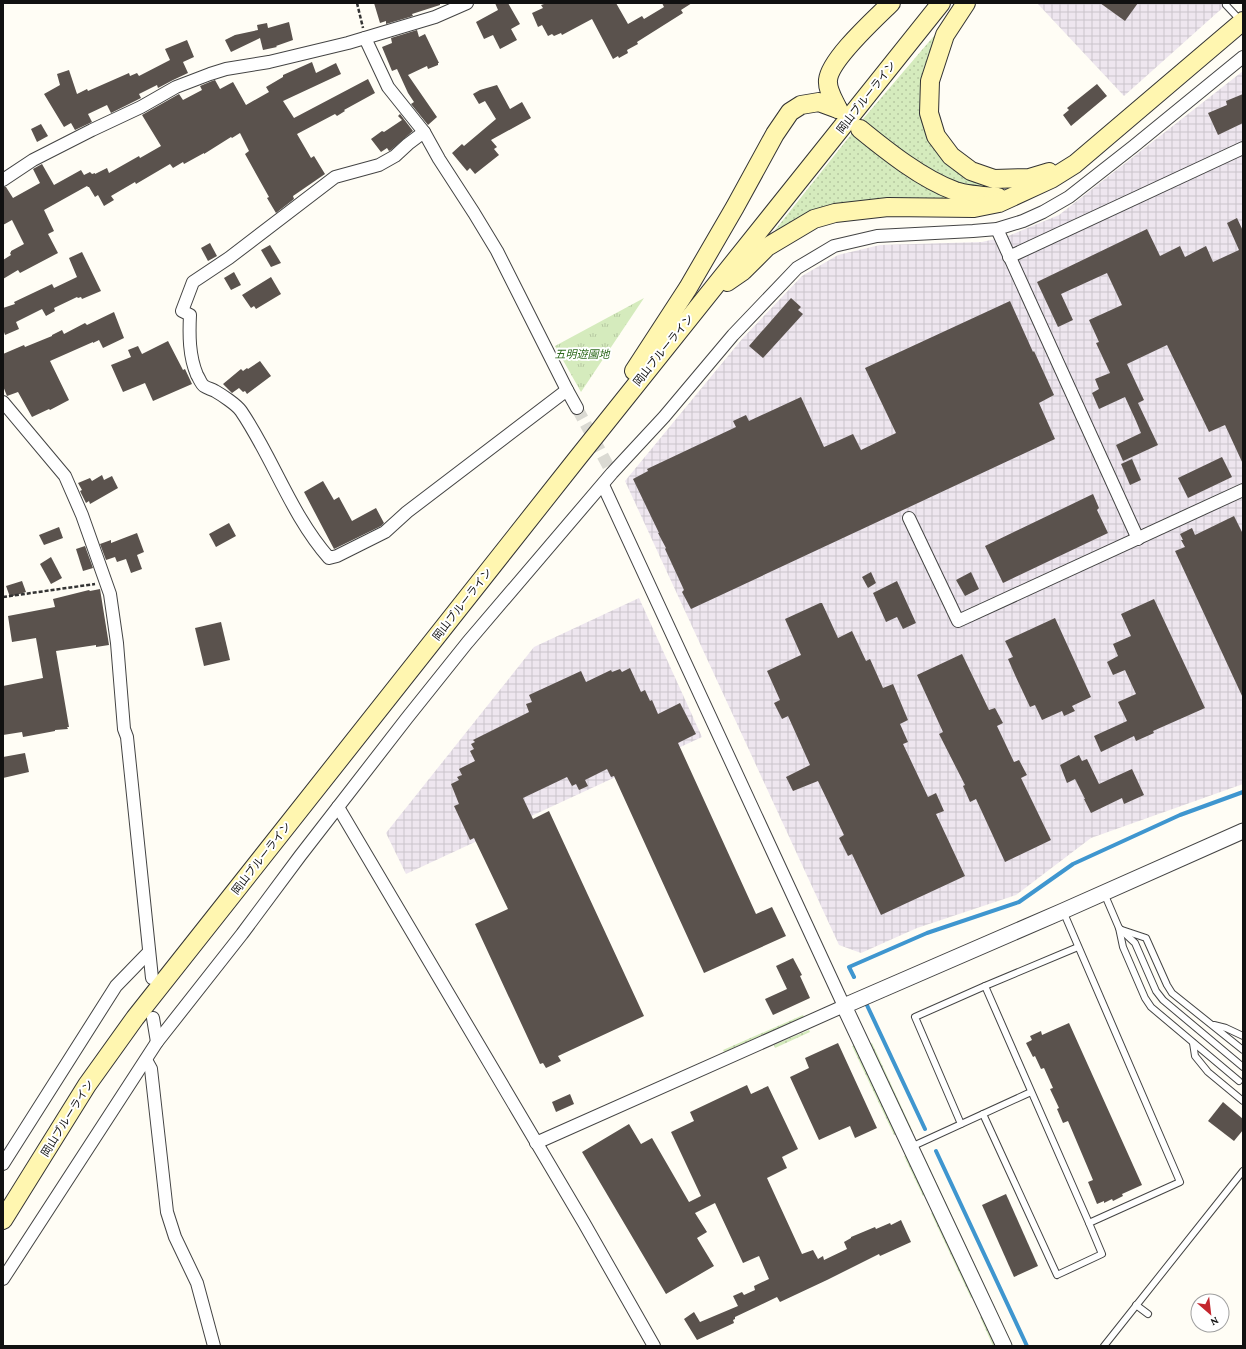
<svg xmlns="http://www.w3.org/2000/svg" width="1246" height="1349" font-family="'Crimson Pro','Noto Sans JP',serif">
	<style>
		.industrial { fill: url(#industrial-grid) }
		.grass { fill: url(#grass-dots) }
		.park { fill: url(#park-tufts) }
		.lines { fill: none; stroke-linecap: round; stroke-linejoin: round }
		.stream { stroke: #3f96cf; stroke-width: 4 }
		.building { fill: #5a524d }
		.minor-tunnel { stroke: #dbdad3; stroke-width: 12; stroke-dasharray: 12 6; stroke-linecap: butt }
		.service-casing { stroke: #444; stroke-width: 8 }
		.minor-casing { stroke: #444; stroke-width: 14 }
		.tertiary-casing { stroke: #444; stroke-width: 17 }
		.secondary-casing { stroke: #333; stroke-width: 20 }
		.path { stroke: #333; stroke-width: 2.5; stroke-dasharray: 4 2; stroke-linecap: butt }
		.service { stroke: #fff; stroke-width: 6 }
		.minor { stroke: #fff; stroke-width: 12 }
		.tertiary { stroke: #fff; stroke-width: 15 }
		.secondary { stroke: #fff6b0; stroke-width: 18 }
		.labels { text-anchor: middle; dominant-baseline: central; stroke-width: 4; stroke-linejoin: round; paint-order: stroke }
		.street-label { font-size: 11px; fill: #111; stroke: #fff }
		.park-label { font-size: 11px; font-style: italic; fill: #2f6b1f; stroke: #fff }
	</style>
	<defs>
		<pattern id="industrial-grid" width="8" height="8" patternUnits="userSpaceOnUse"><rect width="8" height="8" fill="#eee6ef"/><path d="M0 4h8M4 0v8" fill="none" stroke="#cbc4cc"/></pattern>
		<pattern id="grass-dots" width="8" height="8" patternUnits="userSpaceOnUse"><rect width="8" height="8" fill="#d5ebbd"/><path d="M2 2h.1M6 6h.1" fill="none" stroke="#b6c8a1" stroke-width="1.8" stroke-linecap="round"/></pattern>
		<pattern id="park-tufts" width="24" height="20" patternUnits="userSpaceOnUse"><rect width="24" height="20" fill="#d5ebbd"/><path d="M3 7l-1-3M5 7V3M7 7l1-3M15 17l-1-3M17 17v-4M19 17l1-3" fill="none" stroke="#b6c8a1"/></pattern>
	</defs>
	<rect width="100%" height="100%" fill="#fffdf5"/>
	<g class="industrial">
		<path d="M1037,3H1228L1124,96Z"/>
		<path d="M1243,71V784L1091,838L1016,895L917,928L861,953L839,945L625,481L742,339L802,276L838,255L880,245L982,242L1008,236L1059,215Z"/>
		<path d="M639,598L702,737L406,874L386,833L534,647Z"/>
	</g>
	<g class="grass">
		<path d="M939,30L930,138L993,184L992,190C974,187 952,184 936,175C910,160 886,138 863,119Z"/>
		<path d="M853,132L929,187L952,200L779,232L775,230Z"/>
		<path d="M803,1015L804,1017L724,1052L723,1050Z"/>
		<path d="M809,1030L810,1032L775,1048L774,1045Z"/>
		<path d="M872,1043L913,1132L911,1133L869,1045Z"/>
		<path d="M855,1045L896,1134L894,1135L852,1046Z"/>
		<path d="M923,1154L1013,1346H1010L920,1155Z"/>
		<path d="M906,1155L925,1195L923,1196L904,1156Z"/>
		<path d="M934,1212L973,1297L971,1298L931,1213Z"/>
		<path d="M982,1316L996,1346H993L980,1317Z"/>
	</g>
	<path class="park" d="M644,298L581,392L555,346Z"/>
	<g class="lines">
		<g class="stream">
			<path d="M854,977L849,967L927,933L1019,902L1073,864L1180,815L1243,792"/>
			<path d="M865,1001L925,1129"/>
			<path d="M936,1151L1027,1346"/>
		</g>
	</g>
	<g class="building">
		<path d="M374,3H440V5L412,14L413,16L386,24V21L380,23Z"/>
		<path d="M495,3H508L520,24L511,29L517,40L500,49L493,35L484,39L476,22L498,10Z"/>
		<path d="M547,3H616L628,24L642,16L644,19L664,7L662,3H692L681,10L683,13L637,42L638,44L627,50L628,53L619,58L618,56L613,59L592,19L562,35L561,33L554,36L552,34L548,36L542,25L538,27L532,13L543,8L541,5Z"/>
		<path d="M1100,3H1138L1125,21Z"/>
		<path d="M289,22L293,40L276,46L277,47L263,50L260,38L231,52L225,40L235,35L258,30L257,25L267,23L268,28Z"/>
		<path d="M417,30L419,37L425,34L439,63H438V65L428,69L427,66L408,75L437,117L428,125L411,104L414,102L408,93L397,69L392,71L382,47L392,43L391,38Z"/>
		<path d="M187,40L194,57L183,62L188,73L173,80L158,88L157,85L139,94L141,98L111,113L107,105L88,114L92,122L75,130L71,123L64,127L44,94L60,85L57,74L69,70L77,94L87,89L88,91L129,73L130,76L137,73L139,76L170,60L165,49Z"/>
		<path d="M312,62L316,73L336,63L341,74L283,101L294,118L368,79L375,93L344,110L345,111L337,116L335,114L297,134L311,158L314,156L325,174L293,196L294,199L276,213L267,198L269,197L245,154L249,151L240,133L232,138L231,137L204,154V153L184,164L183,162L173,168L170,164L136,184L135,182L111,196L114,200L104,206L98,195L95,197L89,187H88L87,186L44,210L54,231L48,234L58,253L20,273L18,270L3,279V260L11,255L10,253L11,252V251L24,244L12,220L3,225V187H6L13,198L40,183L33,169L42,164L54,185L81,170L84,175L90,172L92,174L95,173V174L107,168L109,173L139,156L140,158L161,146L142,115L179,94L183,100L202,90L200,86L212,81L215,80L220,89L233,82L246,105L269,92L266,87L283,77V75Z"/>
		<path d="M1097,84L1107,96L1071,126L1063,115L1069,110L1067,108Z"/>
		<path d="M497,85L510,109L522,102L531,118L491,140L497,147L494,149L499,155L475,174L470,168L467,171L452,153L462,144L464,146L496,119L485,101L479,104L473,94L480,90Z"/>
		<path d="M1243,94V123L1218,135L1208,113L1227,105L1226,101Z"/>
		<path d="M400,114L413,131L391,150L389,151L387,148L381,152L371,139L382,131L384,132L402,120L398,116Z"/>
		<path d="M41,124L48,136L37,142L31,129Z"/>
		<path d="M1237,218L1243,231V464L1225,425L1209,432L1167,345L1127,364L1144,400L1138,403L1158,445L1123,461L1116,445L1141,433L1136,421L1125,397L1099,409L1092,393L1099,389L1095,379L1110,373L1096,343L1099,342L1089,320L1122,305L1107,273L1061,294L1073,320L1058,327L1037,282L1147,229L1160,256L1180,246L1185,257L1206,246L1213,262L1239,250L1227,223Z"/>
		<path d="M210,243L217,256L208,261L201,248Z"/>
		<path d="M270,245L281,263L271,267L261,250Z"/>
		<path d="M82,252L101,291L82,299L81,297L78,298L77,297L54,308L55,311L46,316L42,309L16,322L19,329L5,335L3,329V308L15,304L14,302L52,284L54,288L77,277L69,258Z"/>
		<path d="M234,272L241,285L231,290L224,278Z"/>
		<path d="M271,277L281,294L256,309L254,306L251,308L242,295Z"/>
		<path d="M791,298L801,307L798,310L803,314L763,358L749,346Z"/>
		<path d="M1010,301L1033,352L1034,351L1054,395L1039,403L1055,439L691,609L682,592L684,590L665,549L666,548L658,533H659L633,479L648,471L647,469L736,427L733,421L746,415L749,421L801,397L824,447L853,434L861,450L896,433L865,368Z"/>
		<path d="M114,312L124,338L103,348L99,340L93,343V342L50,361L69,400L50,410L49,409L32,417L18,392L7,396L3,386V354L24,345L25,347L52,336V335L62,330L64,334L85,323L87,325Z"/>
		<path d="M168,341L183,370L185,369L192,384L153,401L145,383L123,392L111,365L131,357L128,350L138,346L142,354Z"/>
		<path d="M260,361L271,376L247,394L245,391L243,392L239,388L232,393L223,384L241,369L243,371L247,368L248,369Z"/>
		<path d="M1222,457L1232,477L1188,498L1178,478Z"/>
		<path d="M1132,459L1141,480L1130,485L1121,464Z"/>
		<path d="M102,475L104,480L112,476L118,488L90,504L89,501L86,503L80,491L82,490L78,483L90,478L92,481Z"/>
		<path d="M323,481L334,500L339,497L340,499L352,521L376,508L384,523L381,526L334,549L304,492Z"/>
		<path d="M1093,494L1099,508L1097,510L1108,533L1003,583L985,546Z"/>
		<path d="M1234,516L1243,534V698L1175,551L1185,547L1181,540H1183L1180,534L1192,528L1195,535Z"/>
		<path d="M229,523L236,536L216,547L209,534Z"/>
		<path d="M59,527L63,538L44,545L39,535Z"/>
		<path d="M137,533L144,552L137,555L142,569L131,573L126,559L117,562L115,557L106,560L100,544L111,540V543Z"/>
		<path d="M85,546L93,568L83,571L76,549Z"/>
		<path d="M51,557L62,578L51,584L40,564Z"/>
		<path d="M871,572L876,583L868,588L862,577Z"/>
		<path d="M971,572L979,589L965,596L956,580Z"/>
		<path d="M22,581L26,592L10,597L6,586Z"/>
		<path d="M897,581L916,623L903,629L897,617L886,622L873,593Z"/>
		<path d="M100,589L109,645L96,647V645L56,651L69,727H67L68,729L55,730V731L23,737L22,732L3,735V686L43,678L36,638L12,642L8,616L55,607L53,599L89,590L90,591Z"/>
		<path d="M1154,599L1205,708L1153,731L1154,733L1136,741L1134,736L1101,752L1094,736L1127,721L1118,702L1136,694L1125,670L1113,675L1107,662L1118,656L1113,644L1131,636L1121,614Z"/>
		<path d="M820,603H822L838,638L852,631L866,661L870,659L883,688L893,684L908,720L900,724L908,742L903,744L928,797L936,793L944,811L936,814L965,876L881,915L852,854L848,856L839,838L844,835L818,781L793,791L786,777L810,765L788,716L782,719L774,703L780,700L767,671L801,655L785,619Z"/>
		<path d="M1055,618L1091,697L1072,706L1075,711L1064,716L1062,711L1042,720L1035,705L1030,707L1015,675L1008,659L1013,657L1005,641Z"/>
		<path d="M221,622L230,660L204,666L195,628Z"/>
		<path d="M962,654L989,710L995,708L1003,723L997,726L1014,762L1019,760L1027,775L1021,778L1051,840L1005,862L976,799L970,802L963,786L965,785L939,734L943,732L917,675Z"/>
		<path d="M630,668L641,692L645,690L650,701L652,700L658,714L680,703L696,734L678,743L756,914L772,907L786,936L704,973L614,776L611,777L607,769L585,780L588,786L579,790L576,784L572,786L567,777L523,798L533,819L549,811L644,1016L558,1056L561,1061L546,1068L543,1063L540,1064L475,924L508,909L474,838L470,840L454,806L459,804L451,784L459,780L457,777L462,775L459,769L475,761L470,751L474,749L471,744L475,742L473,740L529,712L526,704L532,702L529,695L581,671L586,682L611,670L612,672L620,669L622,672Z"/>
		<path d="M25,753L29,772L3,778V757Z"/>
		<path d="M1079,755L1082,761L1087,759L1099,784L1132,769L1144,795L1124,804L1122,798L1091,813L1084,799H1085L1075,779L1067,783L1060,765Z"/>
		<path d="M793,958L802,975L800,976L810,998L773,1015L765,999L787,989L776,966Z"/>
		<path d="M1069,1023L1142,1185L1122,1194L1123,1196L1113,1201L1112,1199L1104,1203V1201L1097,1204L1088,1182L1093,1180L1068,1121L1063,1123L1057,1109L1059,1108L1050,1089L1053,1088L1044,1068L1041,1069L1035,1056L1033,1057L1026,1043L1032,1040L1030,1036L1041,1031L1042,1035Z"/>
		<path d="M838,1043L877,1128L855,1138L850,1126L819,1140L790,1077L809,1068L805,1058Z"/>
		<path d="M747,1085L751,1094L768,1086L798,1149L782,1157L787,1168L767,1178L802,1254L813,1250L818,1259L823,1256L824,1260L847,1249L844,1242L851,1238V1237L875,1227L876,1229L890,1223L891,1225L901,1220L911,1242L880,1256L879,1254L827,1280L780,1302L777,1297L735,1317V1319L733,1320L734,1323L697,1340L684,1319L694,1312L700,1322L738,1306L733,1296L742,1292L744,1295L755,1290L754,1286L769,1279L759,1256L743,1263L715,1203L695,1213L707,1232L697,1238L714,1266L666,1294L582,1152L629,1124L641,1144L652,1138L689,1202L701,1196L671,1132L694,1121L690,1112Z"/>
		<path d="M570,1094L574,1104L556,1112L552,1102Z"/>
		<path d="M1223,1102L1243,1119V1130L1234,1141L1208,1121Z"/>
		<path d="M1006,1194L1038,1266L1014,1277L982,1205Z"/>
	</g>
	<g class="lines">
		<path class="minor-tunnel" d="M577,408L612,473"/>
		<g class="service-casing">
			<g id="service">
				<path d="M1226,5L1241,21"/>
				<path d="M1104,893L1119,928L1123,947L1145,998L1151,1007L1239,1081"/>
				<path d="M1119,928L1135,943L1156,991L1163,1000L1243,1067"/>
				<path d="M1122,930L1146,938L1167,985L1172,993L1243,1050"/>
				<path d="M985,986L1078,947"/>
				<path d="M1214,1025L1226,1028L1243,1036"/>
				<path d="M1193,1043L1195,1056L1208,1072L1243,1101"/>
				<path d="M983,1114L1057,1275L1102,1254L1089,1223L1180,1182L1063,911"/>
				<path d="M961,1124L915,1017L985,986L1089,1223"/>
				<path d="M911,1147L1031,1092"/>
				<path d="M1136,1305L1148,1314"/>
				<path d="M1104,1346L1243,1171"/>
			</g>
		</g>
		<g class="minor-casing">
			<g id="minor">
				<path d="M365,38L388,87L424,132L439,159L474,213L497,251L567,390L577,408"/>
				<path d="M424,132L408,144L395,156L379,165L335,177L229,258L193,282L182,311L190,315C189,335 189,356 197,375C199,378 201,384 204,386C207,388 211,389 215,391C222,395 237,405 241,411C273,458 291,515 329,558L337,556L385,532L407,512L567,390"/>
				<path d="M3,180L33,160L92,130L141,107L176,87L210,74L226,69L269,62L348,43L435,17L467,3"/>
				<path d="M997,229L1138,539"/>
				<path d="M1009,257L1243,148"/>
				<path d="M3,402L65,476L82,515L110,594L117,643L124,729L127,737L152,978"/>
				<path d="M909,518L958,621L1243,490"/>
				<path d="M338,807L584,1223L654,1346"/>
				<path d="M153,1018L157,1042"/>
				<path d="M146,1060L151,1069L167,1212L175,1237L197,1283L214,1346"/>
				<path d="M536,1143L844,1006L603,485"/>
				<path d="M3,1164L116,986L149,952"/>
				<path d="M3,1279L157,1042L242,934L300,856L407,718L467,643L612,473L664,417L733,335L797,268L834,246L877,236L973,231L997,229L1023,221L1043,212L1069,197L1134,146L1243,57"/>
			</g>
		</g>
		<g class="tertiary-casing">
			<path id="tertiary" d="M1004,1346L844,1006L1063,911L1243,831"/>
		</g>
		<g class="secondary-casing">
			<g id="secondary">
				<path d="M966,3L945,35L930,81L929,113L936,136L951,156L971,171L994,179L1029,178L1049,172"/>
				<path d="M838,109C834,100 827,90 828,80C830,59 875,19 891,3"/>
				<path d="M860,129C887,151 922,179 955,191C968,195 984,196 998,197"/>
				<path d="M727,282L743,271L767,247L814,219L835,213L888,207L974,208L999,203L1051,179L1075,164L1243,21"/>
				<path d="M634,371L688,288L735,207L775,134L790,112L801,105L819,102L838,109"/>
				<path d="M3,1220L87,1085L135,1018L576,460L941,3"/>
			</g>
		</g>
		<g class="path">
			<path d="M357,3L363,28"/>
			<path d="M3,597L95,584"/>
		</g>
		<use href="#service" class="service"/>
		<use href="#minor" class="minor"/>
		<use href="#tertiary" class="tertiary"/>
		<use href="#secondary" class="secondary"/>
	</g>
	<g class="labels">
		<g class="street-label">
			<text transform="translate(866 97) rotate(-52)">岡山ブルーライン</text>
			<text transform="translate(663 350) rotate(-51)">岡山ブルーライン</text>
			<text transform="translate(462 604) rotate(-52)">岡山ブルーライン</text>
			<text transform="translate(261 858) rotate(-52)">岡山ブルーライン</text>
			<text transform="translate(67 1118) rotate(-58)">岡山ブルーライン</text>
		</g>
		<g class="park-label">
			<text x="582" y="354">五明遊園地</text>
		</g>
	</g>
	<rect width="1246" height="1349" fill="none" stroke="#111111" stroke-width="8"/>
	<g transform="translate(1210 1313) rotate(152)"><circle r="19" fill="#ffffff" stroke="#a0a0a0"/>
	<path d="M0-3L7 15L0 10L-7 15Z" fill="#c4262e"/>
	<text y="-6" font-size="11" font-weight="bold" text-anchor="middle" fill="#111111">N</text>
	</g>
</svg>
